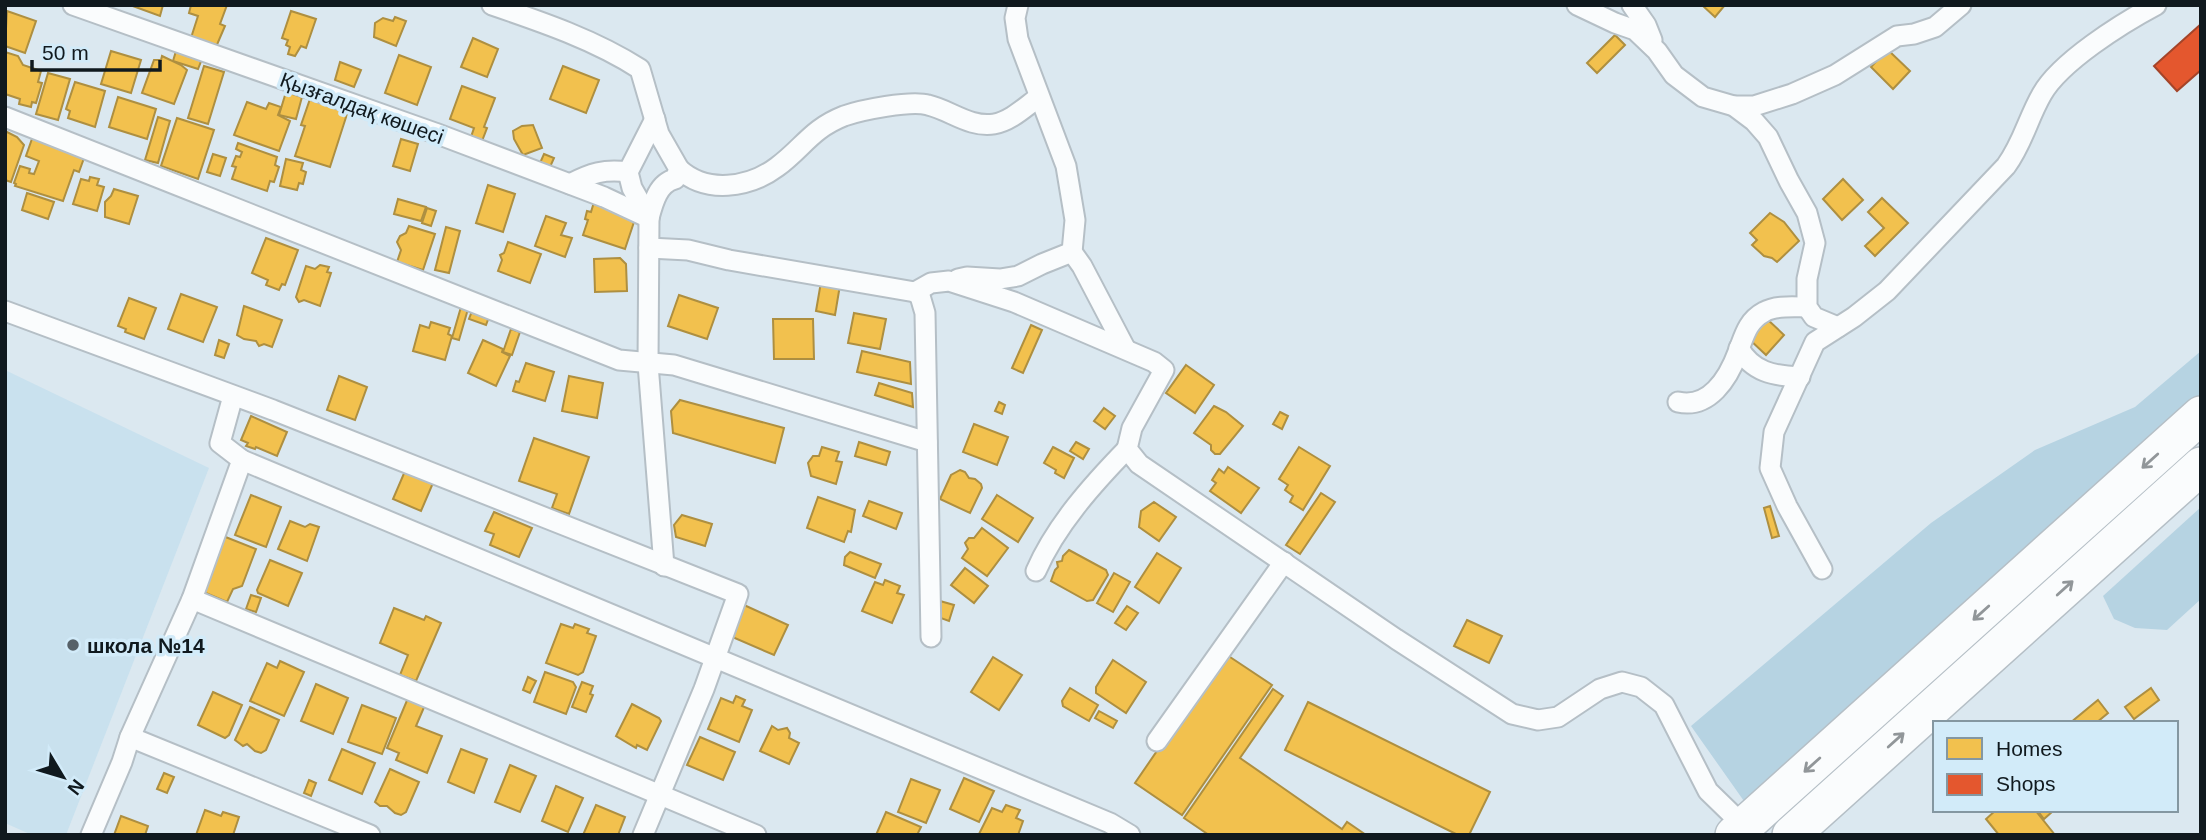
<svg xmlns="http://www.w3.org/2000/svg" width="2206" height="840" font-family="Helvetica,sans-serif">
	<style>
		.built { fill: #c9e1ee }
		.green { fill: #b6d3e2 }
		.homes { fill: #f2c14e; stroke: #ae8f40; stroke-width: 2 }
		.shops { fill: #e4572e; stroke: #a44429; stroke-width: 2 }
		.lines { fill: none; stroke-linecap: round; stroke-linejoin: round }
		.street-casing { stroke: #b5bfc6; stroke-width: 23 }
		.highway-casing { stroke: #b5bfc6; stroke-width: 40 }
		.street { stroke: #fafcfd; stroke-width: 19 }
		.highway { stroke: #fafcfd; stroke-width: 37 }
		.oneway { stroke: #919699 }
		.poi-dot { fill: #576168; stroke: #d2ebf9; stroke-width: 2.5 }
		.labels { text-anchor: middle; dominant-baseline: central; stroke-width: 7; stroke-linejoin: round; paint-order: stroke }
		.street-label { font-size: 21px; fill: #10191e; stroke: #d2ebf9 }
		.poi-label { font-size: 21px; font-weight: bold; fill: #10191e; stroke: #d2ebf9; text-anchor: start }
	</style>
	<rect width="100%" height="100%" fill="#dbe8f0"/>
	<path class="built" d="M5,370L209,468L66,835H32L5,823Z"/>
	<g class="green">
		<path d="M2201,351V405L1751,811L1691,726L1931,523L2035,450L2135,407Z"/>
		<path d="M2201,507V599L2167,630L2135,628L2114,619L2103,596Z"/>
	</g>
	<g class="homes">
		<path d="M130,5H163L160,16Z"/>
		<path d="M191,5H227L220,24L225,26L216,47L191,38L198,16L189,13Z"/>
		<path d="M1702,5H1725L1715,17Z"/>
		<path d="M7,11L36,21L25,53L5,46Z"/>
		<path d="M291,11L316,19L306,48L301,46L295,56L288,54L290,47L286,45L288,40L282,38Z"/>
		<path d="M395,17L406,21L396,46L374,37L375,23L383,18L393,21Z"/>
		<path d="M1615,35L1625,45L1597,73L1587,63Z"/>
		<path d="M473,38L498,49L487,77L461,67Z"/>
		<path d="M1887,49L1910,71L1893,89L1871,67Z"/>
		<path d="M111,51L141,60L131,93L101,84Z"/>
		<path d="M176,51L202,59L198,69L173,61Z"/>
		<path d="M5,52L18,56L23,65L41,71L38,82L42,83L36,103L32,102L31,107L19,104L20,99L5,94Z"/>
		<path d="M399,55L431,67L417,105L385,93Z"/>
		<path d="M162,56L181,65L187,70L174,104L142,93L154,60H161Z"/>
		<path d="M340,62L361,70L354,87L335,80Z"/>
		<path d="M204,66L224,72L208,124L188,118Z"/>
		<path d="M563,66L599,80L586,113L550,99Z"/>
		<path d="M48,73L70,79L58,120L36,114Z"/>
		<path d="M75,82L105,91L95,127L68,118L70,111L66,109Z"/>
		<path d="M462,86L495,98L484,127L487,128L482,141L471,137L474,128L450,119Z"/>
		<path d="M286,92L302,97L296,119L279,115Z"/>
		<path d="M118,97L156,109L147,139L109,127Z"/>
		<path d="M310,99L348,111L330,167L295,156L305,126L301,125Z"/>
		<path d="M247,102L266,109L269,103L281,107L278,115L290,121L279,151L234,135Z"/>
		<path d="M158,117L170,121L158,163L145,160Z"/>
		<path d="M177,118L214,130L198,179L161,166Z"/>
		<path d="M533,125L542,148L523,155L514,139L513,131L522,126Z"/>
		<path d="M5,131L17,137L24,145L11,182L5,180Z"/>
		<path d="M33,136L61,146L60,149L84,158L79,172L74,170L63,201L15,186L16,184L14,183L20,166L30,169L29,173L34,174L39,161L26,156Z"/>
		<path d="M401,139L418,144L410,171L393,166Z"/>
		<path d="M238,143L277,157L275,165L279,167L274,182L270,181L267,191L232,179L236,167L232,166L236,156L240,157L242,152L236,149Z"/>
		<path d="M213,154L226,158L220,176L207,172Z"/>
		<path d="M544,154L554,158L550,167L540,163Z"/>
		<path d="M286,159L303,163L301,170L306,172L303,184L299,183L297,190L280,186Z"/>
		<path d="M90,177L99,179L97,185L104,187L97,211L73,204L81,179L89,181Z"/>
		<path d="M1843,179L1863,200L1842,220L1823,199Z"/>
		<path d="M488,185L515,194L503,232L476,223Z"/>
		<path d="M114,189L138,196L129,224L105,217V202L111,196Z"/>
		<path d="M27,193L54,202L48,219L22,210Z"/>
		<path d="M1882,198L1908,223L1875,256L1865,246L1884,228L1868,212Z"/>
		<path d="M398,199L426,207L421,221L394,214Z"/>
		<path d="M594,202L636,216L625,249L583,235L588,220L585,219L587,211L591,212Z"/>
		<path d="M427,208L436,211L431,226L422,223Z"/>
		<path d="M1770,213L1784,222L1799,241L1777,262L1772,258L1764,256L1752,245L1757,240L1750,233Z"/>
		<path d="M546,216L566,223L561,235L572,238L565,257L535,246Z"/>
		<path d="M409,226L435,234L423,270L397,262L401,250L397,242L400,236L406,233Z"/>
		<path d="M446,227L460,231L449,273L435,270Z"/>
		<path d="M266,238L298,250L285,285L282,284L279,290L266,285L268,280L252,273Z"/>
		<path d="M508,242L541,254L530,283L498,271L502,260L500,255L504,253Z"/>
		<path d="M620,258L626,264L627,291L595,292L594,259Z"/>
		<path d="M320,265L329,267L327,272L331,273L320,306L304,300L299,302L296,297L306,266L315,269Z"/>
		<path d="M821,282L840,285L835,315L816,311Z"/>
		<path d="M181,294L217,307L203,342L168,329Z"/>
		<path d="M679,295L718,308L707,339L668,326Z"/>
		<path d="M129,298L156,308L144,339L125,332L126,329L118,326Z"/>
		<path d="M244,306L282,320L272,347L264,344L259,346L256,341L244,339L237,335Z"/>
		<path d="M461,307L468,309L459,340L452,338Z"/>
		<path d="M472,311L489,317L486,325L469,319Z"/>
		<path d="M854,313L886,319L880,349L848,343Z"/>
		<path d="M773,319H813L814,359H774Z"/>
		<path d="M1767,319L1784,335L1766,355L1749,339Z"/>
		<path d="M431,322L450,328L448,334L452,336L445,360L413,351L420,325L429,328Z"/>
		<path d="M1031,325L1042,330L1023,373L1012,368Z"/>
		<path d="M511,329L520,332L512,355L503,352Z"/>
		<path d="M219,340L229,344L224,358L215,355Z"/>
		<path d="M483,340L503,349L502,352L510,356L496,386L468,373Z"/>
		<path d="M862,351L910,362L911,384L857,372Z"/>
		<path d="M526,363L554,372L545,401L513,391L516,381L519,382Z"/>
		<path d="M1186,365L1214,385L1195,413L1166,393Z"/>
		<path d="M339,376L367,387L355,420L327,410Z"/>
		<path d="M569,376L603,383L597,418L562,411Z"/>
		<path d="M879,383L912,393L913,407L875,395Z"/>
		<path d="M680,400L784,428L775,463L673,433L671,411Z"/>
		<path d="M999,402L1005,405L1002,414L995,411Z"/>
		<path d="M1214,406L1226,412L1243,426L1220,454H1215L1211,450V445L1194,433Z"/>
		<path d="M1104,408L1115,416L1105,429L1094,421Z"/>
		<path d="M1280,412L1288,416L1282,429L1273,424Z"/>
		<path d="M251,416L287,432L277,456L256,447L255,449L246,446L248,443L241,440Z"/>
		<path d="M974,424L1008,437L997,465L963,452Z"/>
		<path d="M534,438L589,457L569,514L552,508L557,494L519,481Z"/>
		<path d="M859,442L890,452L886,465L855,456Z"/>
		<path d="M1076,442L1089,449L1083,459L1070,451Z"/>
		<path d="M822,447L839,452L836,461L842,462L836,484L811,476L808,463L813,456H819Z"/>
		<path d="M1053,447L1074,458L1064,478L1055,473L1056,470L1044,463Z"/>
		<path d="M1299,447L1330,466L1303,510L1290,502L1293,496L1285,490L1288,485L1279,479Z"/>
		<path d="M1228,467L1259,488L1241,513L1210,491L1216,483L1212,480L1219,469L1224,473Z"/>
		<path d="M960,470L965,472L969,478L975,479L981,484L982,488L970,513L940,499L951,475Z"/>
		<path d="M405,471L433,483L421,511L393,499Z"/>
		<path d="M1321,493L1335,502L1300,554L1286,545Z"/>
		<path d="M251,495L281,507L266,547L235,535Z"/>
		<path d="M997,495L1033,518L1018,542L982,519Z"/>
		<path d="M818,497L855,510L851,532L848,531L844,542L807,528Z"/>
		<path d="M869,501L902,513L896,529L863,516Z"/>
		<path d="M1154,502L1176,517L1159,541L1139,527L1141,511Z"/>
		<path d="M1770,506L1779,536L1772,538L1764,508Z"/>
		<path d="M494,512L532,528L519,557L490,545L494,534L485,531Z"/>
		<path d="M682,515L712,524L705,546L676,537L674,525Z"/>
		<path d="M290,521L305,527L310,524L319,527L307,561L278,549Z"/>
		<path d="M982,528L1008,548L987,576L962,558L968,549L965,543L969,538H974Z"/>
		<path d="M223,536L256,549L242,586L233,589L227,602L201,591Z"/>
		<path d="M1069,550L1106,570L1108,575L1093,600L1087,601L1051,581L1055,570L1058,567L1057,562L1062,561L1063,556Z"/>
		<path d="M850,552L881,564L875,578L844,565L845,557Z"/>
		<path d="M1157,553L1181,568L1159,603L1135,587Z"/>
		<path d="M270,560L302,573L288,606L258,593L257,590Z"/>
		<path d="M965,568L988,586L974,603L951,585Z"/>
		<path d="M1114,573L1130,582L1113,612L1097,603Z"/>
		<path d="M885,580L900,586L897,593L904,595L892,623L862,611L875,582L883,585Z"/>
		<path d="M251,595L261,598L256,612L246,609Z"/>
		<path d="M940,601L954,605L949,621L935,616Z"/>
		<path d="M744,605L788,625L774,655L730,636Z"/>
		<path d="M1127,606L1138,613L1126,630L1115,623Z"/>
		<path d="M394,608L424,620L426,616L441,623L416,681L400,675L408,655L380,643Z"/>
		<path d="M1467,620L1502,636L1489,663L1454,646Z"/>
		<path d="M561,624L573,628L575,624L589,629L587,633L596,636L583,672L578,675L546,663Z"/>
		<path d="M1224,653L1272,685L1182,815L1135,783Z"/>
		<path d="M993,657L1022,675L999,710L971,692Z"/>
		<path d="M1113,660L1146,682L1126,713L1096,693V687Z"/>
		<path d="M280,661L304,672L284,716L250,701L267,663L277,668Z"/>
		<path d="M545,672L573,682L576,687L566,714L534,702Z"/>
		<path d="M528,677L536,681L530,693L523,690Z"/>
		<path d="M582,682L593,686L590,694L593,695L586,712L572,707Z"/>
		<path d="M316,684L348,698L333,734L301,721Z"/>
		<path d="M1070,688L1098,705L1089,721L1063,706L1062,701Z"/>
		<path d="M2151,688L2159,700L2134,719L2125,707Z"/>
		<path d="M1273,689L1283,696L1240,758L1342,829L1347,822L1366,835H1209L1184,818Z"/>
		<path d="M213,692L242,705L229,735L225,738L198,725Z"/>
		<path d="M736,696L745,700L742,706L752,710L739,742L708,729L721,698L733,703Z"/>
		<path d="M408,698L425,705L416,726L442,736L427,773L396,760L399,753L387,748Z"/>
		<path d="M2098,700L2108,713L2096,723H2070Z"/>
		<path d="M1308,702L1490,792L1469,835H1458L1285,750Z"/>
		<path d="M632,704L659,718L661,721L647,750L637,745L636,748L616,736Z"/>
		<path d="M362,705L396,718L382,754L348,742Z"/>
		<path d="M250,707L279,720L266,750L261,753L255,751L247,744L243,746L235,740Z"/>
		<path d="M1099,711L1117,721L1113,728L1095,718Z"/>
		<path d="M772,726L778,730L787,728L790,733L789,738L799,743L789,764L760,751Z"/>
		<path d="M700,737L735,752L723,780L687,765Z"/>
		<path d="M342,749L375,763L362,794L329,780Z"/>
		<path d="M461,749L487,759L474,793L448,782Z"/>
		<path d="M510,765L536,776L520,812L495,802Z"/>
		<path d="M390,769L419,782L406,812L401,815L395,813L387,806H380L375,802Z"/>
		<path d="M164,773L174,777L167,793L157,789Z"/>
		<path d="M964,778L994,791L979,822L950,809Z"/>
		<path d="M911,779L940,790L926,823L898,812Z"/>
		<path d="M309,780L316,783L311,796L304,793Z"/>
		<path d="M556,786L583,798L568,832L542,821Z"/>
		<path d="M596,805L625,817L618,835H583Z"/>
		<path d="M1006,805L1020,810L1016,818L1023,821L1018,835L979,834L992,808L1002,812Z"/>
		<path d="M205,810L221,816L223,812L239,817L233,835H196Z"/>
		<path d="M1996,810H2035L2055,835H1999L1986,819Z"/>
		<path d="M2037,810H2053V811L2044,819Z"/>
		<path d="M886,812L921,827L917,835H876Z"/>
		<path d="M121,816L148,826L145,835H114Z"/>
	</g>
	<path class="shops" d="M2201,24V70L2177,91L2154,66Z"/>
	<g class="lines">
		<g class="street-casing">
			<g id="street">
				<path d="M73,5L435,133L604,197L649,218"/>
				<path d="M492,5C542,22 595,40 640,69L659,134L679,169L675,179C658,183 653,203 649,218L648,364L664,566"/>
				<path d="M1577,5L1615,23L1635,30L1657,51L1674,75L1703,97L1734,106L1754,121L1768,137L1789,181L1807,213L1815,243L1807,279V307L1814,317L1838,327"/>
				<path d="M1632,5L1646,25L1652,40"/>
				<path d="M1734,106H1754L1792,94L1835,75L1897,36L1914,34L1935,27L1961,5"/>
				<path d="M5,117L619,360L674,365L927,442"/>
				<path d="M679,169C706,194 749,188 777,167C803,148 811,129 844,116C861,110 911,100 928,105C950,110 970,128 994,124C1011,121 1025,107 1039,97"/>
				<path d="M570,184C591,173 604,169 628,172"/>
				<path d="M649,218L632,188L628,172L655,119"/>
				<path d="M649,248L688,250L729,260L915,292L920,296L925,313L931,637"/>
				<path d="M1072,252L1082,266L1125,348"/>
				<path d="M958,279L967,277L1000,279L1018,276L1042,264L1072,252L1075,220L1066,166L1018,39L1015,18L1018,5"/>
				<path d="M915,292L931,283L949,281L1014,302L1154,362L1164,370L1132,428L1127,449L1139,464L1396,639L1512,714L1538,720L1558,717L1600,689L1622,682L1641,687L1664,705L1708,791L1744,826"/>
				<path d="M5,311L273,410L738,594L704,689L643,835"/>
				<path d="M1739,348C1752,372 1774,376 1800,377"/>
				<path d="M1678,402C1709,409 1728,379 1738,352C1744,337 1747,321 1764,312C1776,305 1794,307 1807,307"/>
				<path d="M242,460L1110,823L1130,835"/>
				<path d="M1822,569L1787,506L1770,468L1774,432L1815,342L1854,317L1887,291L2006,166C2023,143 2028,118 2042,94C2060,62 2122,23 2156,5"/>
				<path d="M1036,571C1056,525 1093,484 1127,449"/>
				<path d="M192,599L756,835"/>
				<path d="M130,737L370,835"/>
				<path d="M1157,741L1284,562"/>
				<path d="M91,835L122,762L130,737L192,599L242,460L220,443L233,396"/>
			</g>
		</g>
		<g class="highway-casing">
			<g id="highway">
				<path d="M1734,835L2201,415"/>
				<path d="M1791,835L2201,466"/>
			</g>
		</g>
		<use href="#street" class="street"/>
		<use href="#highway" class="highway"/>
	</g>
	<defs><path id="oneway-shaft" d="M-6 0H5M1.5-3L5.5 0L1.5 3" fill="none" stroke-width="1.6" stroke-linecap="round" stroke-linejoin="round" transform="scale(1.75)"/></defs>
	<g class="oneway">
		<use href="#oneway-shaft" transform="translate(2150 461) rotate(138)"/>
		<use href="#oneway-shaft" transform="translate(2065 588) rotate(-42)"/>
		<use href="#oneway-shaft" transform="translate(1981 613) rotate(138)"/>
		<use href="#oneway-shaft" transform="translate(1896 740) rotate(-42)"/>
		<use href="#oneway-shaft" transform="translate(1812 765) rotate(138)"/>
	</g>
	<circle class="poi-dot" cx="73" cy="645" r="7"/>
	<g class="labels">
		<g class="street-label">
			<text transform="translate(362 108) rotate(20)">Қызғалдақ көшесі</text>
		</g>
		<g class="poi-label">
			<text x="87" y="645">школа №14</text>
		</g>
	</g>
	<rect width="2206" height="840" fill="none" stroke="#10191e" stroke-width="14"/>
	<rect x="1933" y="721" width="245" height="91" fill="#d2ebf9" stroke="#8497a1" stroke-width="2"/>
	<rect x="1947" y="738" width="35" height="21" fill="#f2c14e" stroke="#8497a1" stroke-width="2"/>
	<text x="1996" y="756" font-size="21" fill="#10191e">Homes</text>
	<rect x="1947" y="774" width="35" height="21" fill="#e4572e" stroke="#8497a1" stroke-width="2"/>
	<text x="1996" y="791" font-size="21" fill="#10191e">Shops</text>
	<g transform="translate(63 777) rotate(128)" stroke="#d2ebf9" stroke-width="5" paint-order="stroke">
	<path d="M0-5L12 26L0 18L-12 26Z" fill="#10191e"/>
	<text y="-10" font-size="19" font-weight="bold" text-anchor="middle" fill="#10191e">N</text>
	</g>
	<path d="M32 60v10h128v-10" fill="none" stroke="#10191e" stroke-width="3.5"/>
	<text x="42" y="60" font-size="21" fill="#10191e" stroke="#d2ebf9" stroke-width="5" paint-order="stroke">50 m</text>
</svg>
